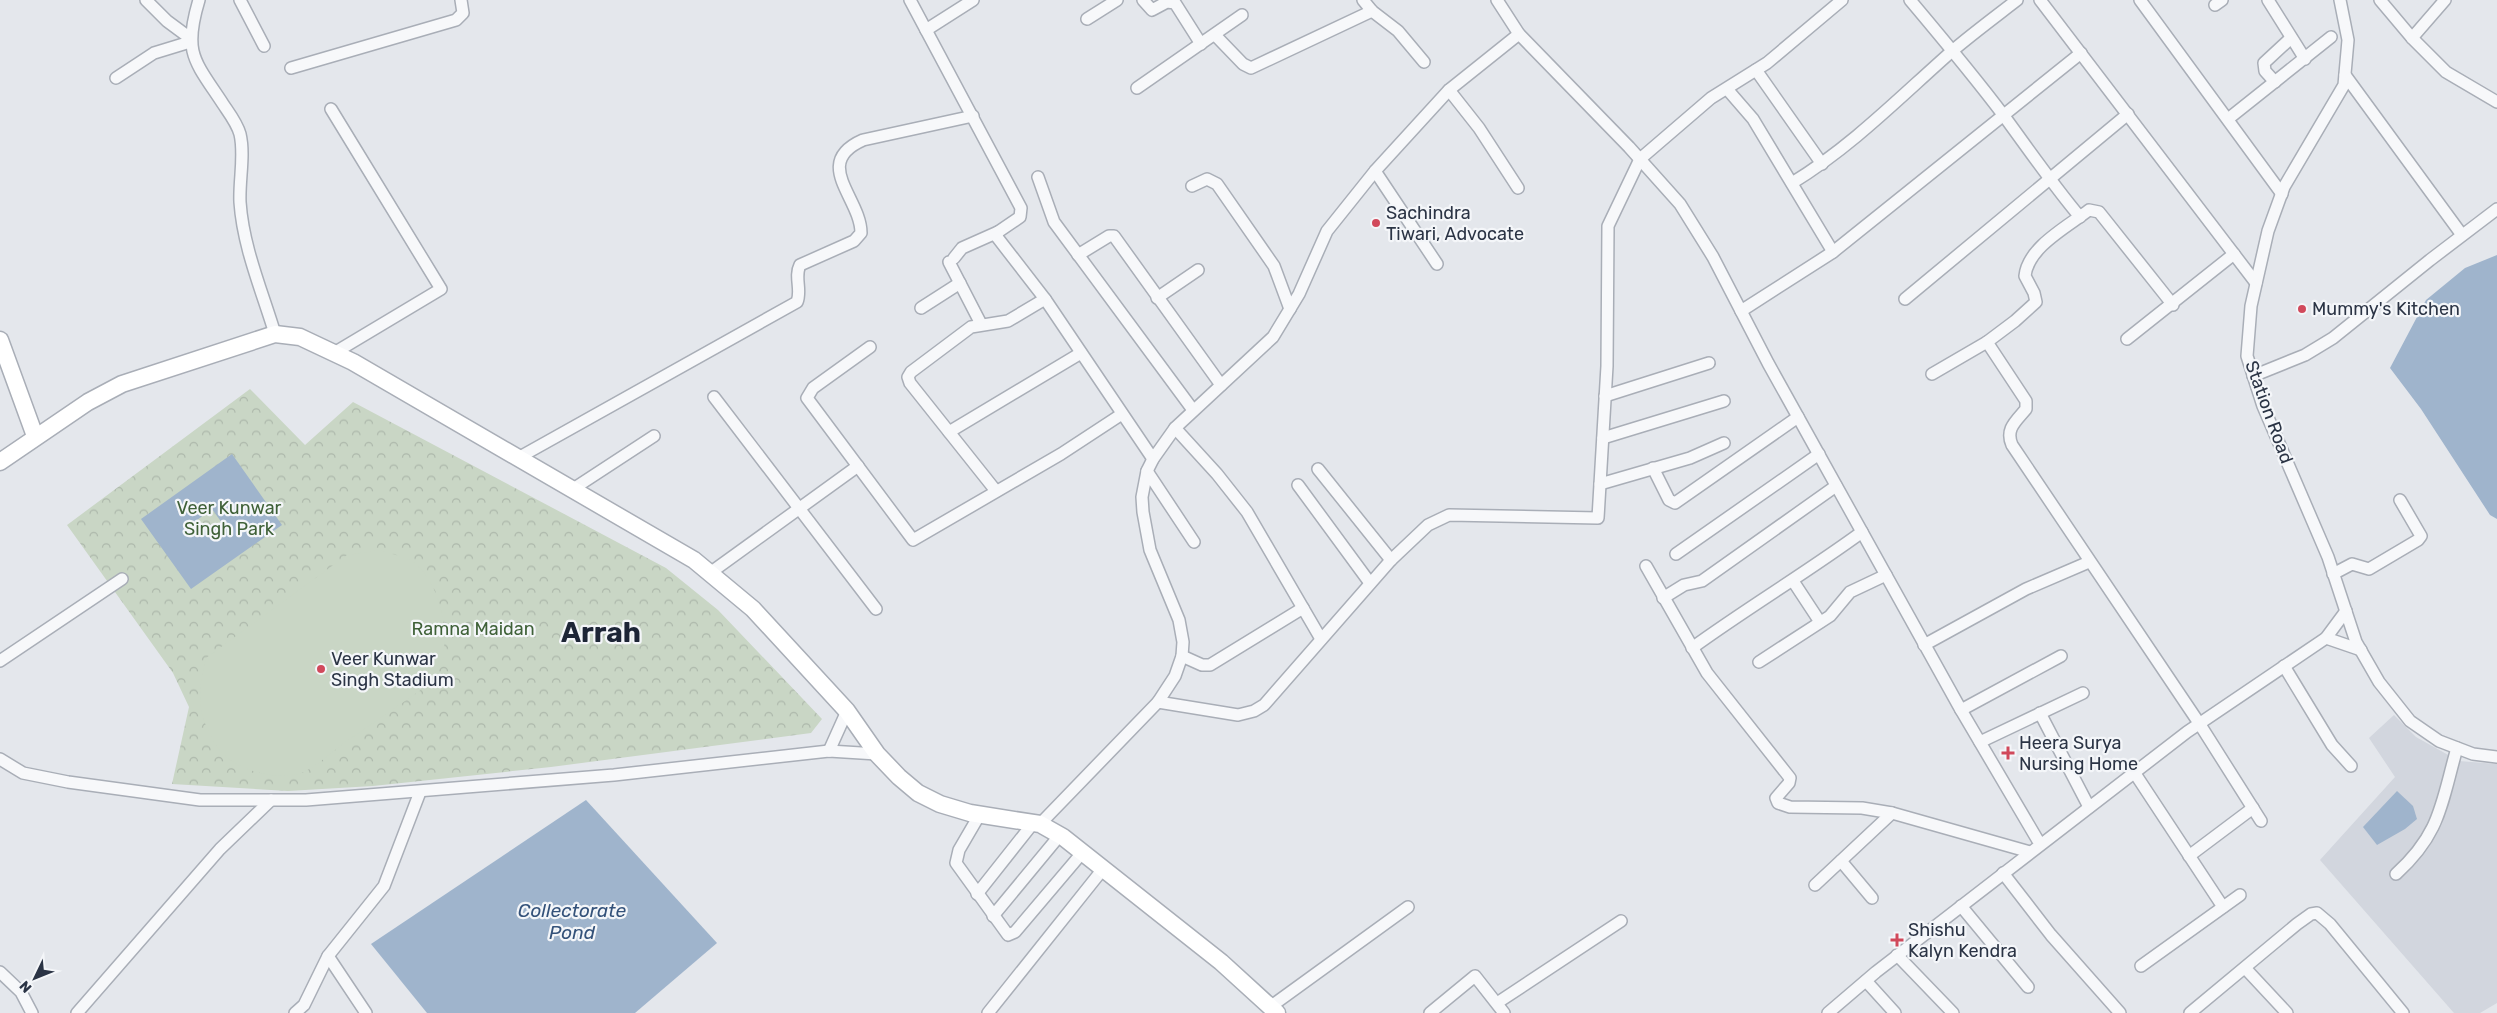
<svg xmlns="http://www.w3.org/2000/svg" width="2497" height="1013" font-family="Rubik,sans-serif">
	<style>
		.built { fill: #d2d6de }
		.park { fill: url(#park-crowns) }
		.pitch { fill: #c9d6c5 }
		.water { fill: #9fb4cc; fill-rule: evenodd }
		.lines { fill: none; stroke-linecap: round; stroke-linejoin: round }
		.street-casing { stroke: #a9aeb7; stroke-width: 14 }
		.secondary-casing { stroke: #a9aeb7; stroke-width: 19 }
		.street { stroke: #f7f8fa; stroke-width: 11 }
		.secondary { stroke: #fff; stroke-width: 16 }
		.poi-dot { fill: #d1495b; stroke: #f4f6f9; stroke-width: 2 }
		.labels { text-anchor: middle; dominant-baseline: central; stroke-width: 4.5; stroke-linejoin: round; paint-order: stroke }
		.poi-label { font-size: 18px; fill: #2b3445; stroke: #f4f6f9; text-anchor: start }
		.street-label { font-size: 18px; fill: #2b3445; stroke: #f4f6f9 }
		.park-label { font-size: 18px; fill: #3f6138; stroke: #f4f6f9 }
		.water-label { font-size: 19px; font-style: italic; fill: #34527a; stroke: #f4f6f9 }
		.town-label { font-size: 28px; font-weight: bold; fill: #1d2536; stroke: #f4f6f9 }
	</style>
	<defs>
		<pattern id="park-crowns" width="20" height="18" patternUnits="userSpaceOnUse" patternTransform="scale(1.25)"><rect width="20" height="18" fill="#c9d6c5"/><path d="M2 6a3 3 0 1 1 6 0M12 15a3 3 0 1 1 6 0" fill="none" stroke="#adb8ab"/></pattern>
	</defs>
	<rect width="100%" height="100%" fill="#e4e7ec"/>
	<path class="built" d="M2394,715L2416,737L2459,761L2497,764V1003L2480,1013H2454L2320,860L2395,777L2369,738Z"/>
	<path class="park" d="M250,389L305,445L353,402L666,568L718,610L822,719L811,733L551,767L373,786L288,791L172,784L189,707L173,673L67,525Z"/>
	<path class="pitch" d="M380,550C390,554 404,556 413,562C440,582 448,627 443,658C442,665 437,673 435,680C405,701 375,722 344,743C332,752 318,765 304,772C280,783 233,770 218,748C196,713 197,697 206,658L347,555Z"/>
	<g class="water">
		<path d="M2497,255V519L2490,515L2421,409L2390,368L2426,300L2465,268Z"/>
		<path d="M232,454L282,525L191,589L141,519ZM212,509L222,523L207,533L197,520Z"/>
		<path d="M2397,791L2413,806L2417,819L2405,829L2377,845L2363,827Z"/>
		<path d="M586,800L717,943L635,1013H427L371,944Z"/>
	</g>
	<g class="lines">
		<g class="street-casing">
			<g id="street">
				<path d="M146,0L167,21L190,38"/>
				<path d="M199,0C183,53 194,60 223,104C229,113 237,123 240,134C245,155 239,180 240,202C243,247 262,291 275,334"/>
				<path d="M240,0L264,46"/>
				<path d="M910,0L1021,208L1020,217L998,232L997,237L1045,299L1153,459"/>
				<path d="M1143,0L1152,10L1167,2L1175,3L1201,44"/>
				<path d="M1363,0L1372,11L1398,31L1424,62"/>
				<path d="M1497,0L1519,34L1629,147L1680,204L1713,257L1768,363L1961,710L2040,844"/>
				<path d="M1910,0C1942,38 1974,76 2004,116C2029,150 2053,185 2080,217"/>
				<path d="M2040,0L2256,283"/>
				<path d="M2140,0L2282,194"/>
				<path d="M2268,0L2305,59"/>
				<path d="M2340,0L2348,40L2344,85L2284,187L2268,231L2251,306L2247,356L2263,406L2328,557L2356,642L2379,682L2410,721L2439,741L2473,754L2497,757"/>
				<path d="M2380,0L2412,38L2446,72L2497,102"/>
				<path d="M2215,5L2222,0"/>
				<path d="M1087,19L1117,0"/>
				<path d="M926,30L973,0"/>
				<path d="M1215,35L1243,64L1251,68L1372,11"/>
				<path d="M2412,38L2445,0"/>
				<path d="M291,68L456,20L463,13L461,0"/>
				<path d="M1756,70L1822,164"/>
				<path d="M2345,75L2462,235"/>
				<path d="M116,78L154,53L190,42"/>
				<path d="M2275,82L2265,71L2264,63L2291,38"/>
				<path d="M1137,88L1242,15"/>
				<path d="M1727,89L1753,119L1833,252"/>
				<path d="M1449,90L1479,128L1518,188"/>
				<path d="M331,109L441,289L334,353"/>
				<path d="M2228,119L2331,37"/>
				<path d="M1375,171L1437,264"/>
				<path d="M1038,177L1054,222L1193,410"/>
				<path d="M1792,183C1851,147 1899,98 1951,52C1972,34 1995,17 2017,0"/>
				<path d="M1192,186L1207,179L1217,184L1274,266L1290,309"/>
				<path d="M1078,255L1109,236H1114L1221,385"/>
				<path d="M954,258L962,248L998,232"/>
				<path d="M949,262L981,324"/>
				<path d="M1157,298L1198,270"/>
				<path d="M1905,299L2128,114"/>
				<path d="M2173,305L2103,217L2099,212L2089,210C2067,227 2028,247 2025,276L2034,293L2036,302L2015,321L1987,342L2026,401V409C2016,421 2005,429 2012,445L2199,723L2261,821"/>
				<path d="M921,308L960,283"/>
				<path d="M1741,311L1833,252L2081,53"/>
				<path d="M2127,339L2234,254"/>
				<path d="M870,347L813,388L807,398L913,540L1061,454L1122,414"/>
				<path d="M1932,374L1987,342"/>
				<path d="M2253,376L2305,355L2333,338L2430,260L2497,209"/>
				<path d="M1605,396L1709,363"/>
				<path d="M714,397L876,609"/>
				<path d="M1175,428L1217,474L1247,512L1321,639"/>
				<path d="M949,432L1081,353"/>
				<path d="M1603,438L1724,401"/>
				<path d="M518,458L797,302C802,290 794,277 800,265L854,241L861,233C861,198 811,163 863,140L973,116"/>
				<path d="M1653,468L1669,500L1675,503L1798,417"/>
				<path d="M1318,469L1391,560"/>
				<path d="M1147,471L1194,542"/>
				<path d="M1600,484L1690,458L1724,443"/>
				<path d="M1298,485L1370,583"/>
				<path d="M573,489L654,436"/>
				<path d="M996,491L910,383L908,377L911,372L971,327L1008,321L1045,299"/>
				<path d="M1676,554L1819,454"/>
				<path d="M1646,566L1707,673L1790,778L1789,783L1776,798L1778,803L1790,807L1862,808L1892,813L2030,852"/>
				<path d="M710,573L858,466"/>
				<path d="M2333,574L2352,564L2369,569L2418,540L2421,536L2400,500"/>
				<path d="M1793,581L1820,622"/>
				<path d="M1663,598L1684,585L1702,581L1836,486"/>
				<path d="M2326,638L2361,650"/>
				<path d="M1924,645L2026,589L2089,562"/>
				<path d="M1692,648C1747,608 1806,573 1862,532"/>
				<path d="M1182,656L1202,665H1210L1303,608"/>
				<path d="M0,661L122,579"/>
				<path d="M1759,662L1830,616L1850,592L1886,575"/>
				<path d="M2284,666L2332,745L2351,766"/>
				<path d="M1158,702L1238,715L1254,711L1264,705L1391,560L1428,525L1449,515L1598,518L1607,366L1608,226L1640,159L1711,98L1767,63L1842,0"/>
				<path d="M1961,710L2061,656"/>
				<path d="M2040,713L2089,807"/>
				<path d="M1980,742L2083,693"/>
				<path d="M829,751L847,711"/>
				<path d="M0,759L23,773L68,782L200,800H306L614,775L829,751L877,754"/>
				<path d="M2134,772L2223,907"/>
				<path d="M980,814L959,850L956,863L1008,935L1015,932L1082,853"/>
				<path d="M1040,824L1158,702L1175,676L1182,656L1183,642L1179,620L1150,550L1143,512L1142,497L1147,471L1153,459L1175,428L1273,337L1299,294L1327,231L1375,171L1449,90L1519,34"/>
				<path d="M2189,856L2253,808"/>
				<path d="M1841,861L1872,898"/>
				<path d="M2003,873L2051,935L2120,1013"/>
				<path d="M2396,874C2441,833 2441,804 2457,748"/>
				<path d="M1815,885L1892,813"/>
				<path d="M977,894L1034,822"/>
				<path d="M1961,906L2028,987"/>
				<path d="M993,916L1060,835"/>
				<path d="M1897,955L1953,1013"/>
				<path d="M328,956L366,1013"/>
				<path d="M2141,966L2240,895"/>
				<path d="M2245,968L2287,1013"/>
				<path d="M0,972L21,992L32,1013"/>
				<path d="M1866,981L1895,1013"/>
				<path d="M1497,1003L1621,921"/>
				<path d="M1270,1007L1408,907"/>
				<path d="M77,1013L220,849L271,800"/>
				<path d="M295,1013L304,1005L328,956L384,886L420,792"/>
				<path d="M988,1013L1103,869"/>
				<path d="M1430,1013L1475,976L1504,1013"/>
				<path d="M1828,1013L1876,972L2187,732L2326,638L2346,611"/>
				<path d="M2190,1013L2297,924L2311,914L2317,913L2330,924L2403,1013"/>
			</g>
		</g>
		<g class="secondary-casing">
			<g id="secondary">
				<path d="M0,340L35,436"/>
				<path d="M0,462L88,402L122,384L275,334L300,337L353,362L694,560L753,609L847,711L877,754L899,777L918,793L940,804L970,813L1040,824L1063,837L1221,962L1277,1013"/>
			</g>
		</g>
		<use href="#street" class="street"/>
		<use href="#secondary" class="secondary"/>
	</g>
	<g class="poi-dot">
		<circle cx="1376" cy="223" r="5"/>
		<circle cx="2302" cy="309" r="5"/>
		<circle cx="321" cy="669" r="5"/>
		<path d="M2005.5 745.5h5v5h5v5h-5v5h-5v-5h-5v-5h5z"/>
		<path d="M1894.5 932.5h5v5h5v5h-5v5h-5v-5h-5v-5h5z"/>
	</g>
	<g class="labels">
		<g class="poi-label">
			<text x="1386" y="213">Sachindra<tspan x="1386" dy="21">Tiwari, Advocate</tspan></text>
			<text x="2312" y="309">Mummy's Kitchen</text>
			<text x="331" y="659">Veer Kunwar<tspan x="331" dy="21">Singh Stadium</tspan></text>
			<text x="2019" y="743">Heera Surya<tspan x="2019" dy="21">Nursing Home</tspan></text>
			<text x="1908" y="930">Shishu<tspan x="1908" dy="21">Kalyn Kendra</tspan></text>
		</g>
		<g class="street-label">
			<text transform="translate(2269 412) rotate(70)">Station Road</text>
		</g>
		<g class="park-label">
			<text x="229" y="508">Veer Kunwar<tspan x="229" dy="21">Singh Park</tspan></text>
			<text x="473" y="629">Ramna Maidan</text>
		</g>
		<g class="water-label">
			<text x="572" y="910">Collectorate<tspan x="572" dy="22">Pond</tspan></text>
		</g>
		<g class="town-label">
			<text x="601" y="632">Arrah</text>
		</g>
	</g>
	<g transform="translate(35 978) rotate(227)" stroke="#f4f6f9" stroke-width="4" paint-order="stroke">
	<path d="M0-4L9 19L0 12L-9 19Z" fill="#2b3445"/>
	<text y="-8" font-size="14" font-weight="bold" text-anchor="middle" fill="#2b3445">N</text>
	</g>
</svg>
